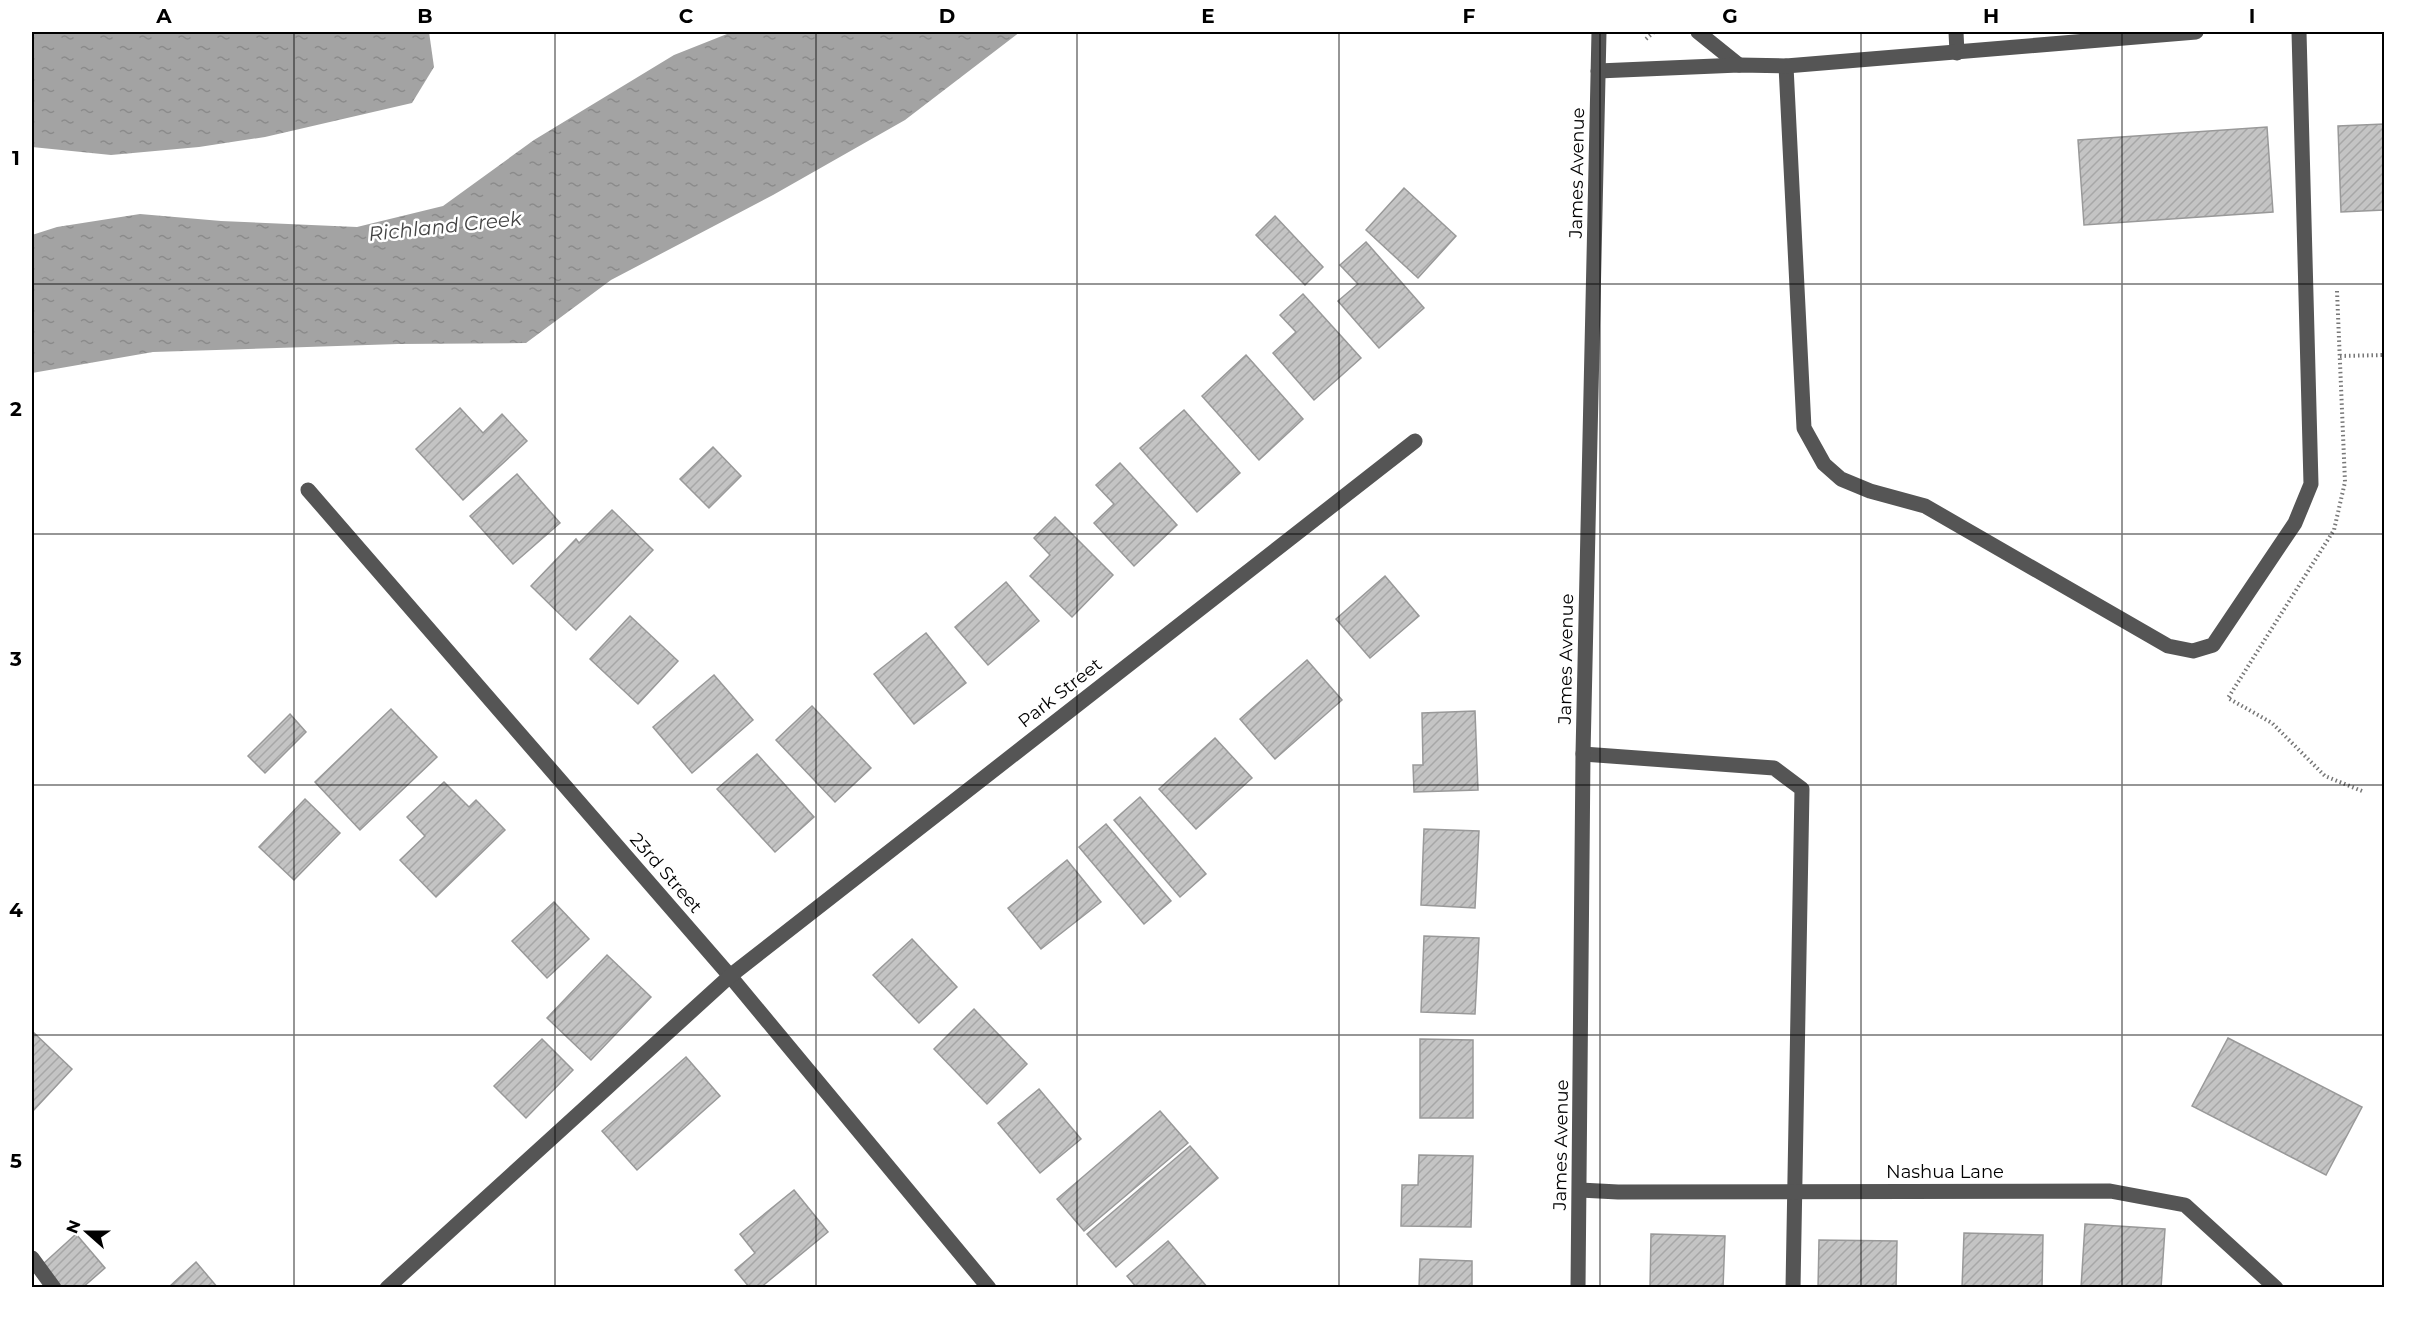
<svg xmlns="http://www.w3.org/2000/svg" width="2416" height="1319" font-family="Montserrat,sans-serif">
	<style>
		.water { fill: url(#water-ripples) }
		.building { fill: url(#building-hatch); stroke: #999; stroke-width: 1.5 }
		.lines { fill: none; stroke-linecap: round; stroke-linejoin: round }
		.path { stroke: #777; stroke-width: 4; stroke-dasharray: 1.5 3; stroke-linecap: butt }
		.minor { stroke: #555; stroke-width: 15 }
		.grid { fill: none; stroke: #000; stroke-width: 1.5; stroke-opacity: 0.55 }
		.labels { text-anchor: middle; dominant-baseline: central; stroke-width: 5; stroke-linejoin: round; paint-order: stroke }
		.street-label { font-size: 18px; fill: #000; stroke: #fff }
		.water-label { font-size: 20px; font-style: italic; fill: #444; stroke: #fff }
		.neatline { fill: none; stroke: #000; stroke-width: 2 }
		.grid-label { font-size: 20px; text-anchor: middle; font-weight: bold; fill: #000 }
	</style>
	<defs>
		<pattern id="water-ripples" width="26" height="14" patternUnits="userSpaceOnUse" patternTransform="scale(1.5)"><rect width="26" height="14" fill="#a3a3a3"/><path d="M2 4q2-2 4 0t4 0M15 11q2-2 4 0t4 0" fill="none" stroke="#8b8b8b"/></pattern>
		<pattern id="building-hatch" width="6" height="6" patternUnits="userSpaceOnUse" patternTransform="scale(1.5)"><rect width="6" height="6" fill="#c4c4c4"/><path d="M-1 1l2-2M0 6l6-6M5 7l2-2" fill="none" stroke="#a7a7a7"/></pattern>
	</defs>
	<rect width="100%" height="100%" fill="#fff"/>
	<g class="water">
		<path d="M32,32H429L434,67L412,103L265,137L199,147L111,155L32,147Z"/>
		<path d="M732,32H1020L905,120L773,195L611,280L526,343L398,344L153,352L32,373V235L57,227L140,214L221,221L357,227L443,206L534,140L674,55Z"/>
	</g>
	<g class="building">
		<path d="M2384,124V210L2341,212L2338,126Z"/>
		<path d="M2267,127L2273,212L2084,225L2078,140Z"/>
		<path d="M1404,188L1456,236L1418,278L1366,230Z"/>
		<path d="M1275,216L1323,267L1305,285L1256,235Z"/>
		<path d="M1366,242L1424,308L1379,348L1338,301L1358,284L1340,265Z"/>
		<path d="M1303,294L1361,358L1314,400L1273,353L1296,332L1280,315Z"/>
		<path d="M1246,355L1303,419L1259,460L1202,396Z"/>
		<path d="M460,408L483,433L502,414L527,441L463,500L416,449Z"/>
		<path d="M1184,410L1240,473L1197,512L1140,448Z"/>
		<path d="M713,447L741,476L709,508L680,479Z"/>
		<path d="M1120,463L1177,525L1134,566L1094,523L1114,504L1096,485Z"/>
		<path d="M517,474L560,523L513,564L470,516Z"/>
		<path d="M612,510L653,550L576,630L531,586L576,539L579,543Z"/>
		<path d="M1055,517L1113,575L1072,617L1030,576L1050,555L1034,538Z"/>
		<path d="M1385,576L1419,616L1370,658L1336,619Z"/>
		<path d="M1006,582L1039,621L988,665L955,627Z"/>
		<path d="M630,616L678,661L638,704L590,659Z"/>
		<path d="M926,633L966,683L914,724L874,674Z"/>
		<path d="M1307,660L1342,700L1275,759L1240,719Z"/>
		<path d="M714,675L753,720L692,773L653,727Z"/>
		<path d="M812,706L871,768L835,802L776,740Z"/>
		<path d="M391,709L437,757L360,830L315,782Z"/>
		<path d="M1475,711L1478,790L1414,792L1413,765H1423L1422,713Z"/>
		<path d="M290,714L306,732L265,773L248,756Z"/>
		<path d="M1215,738L1252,778L1196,829L1159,789Z"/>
		<path d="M757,754L814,817L775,852L717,789Z"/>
		<path d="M444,782L469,807L476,800L505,830L436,897L400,860L425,836L407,817Z"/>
		<path d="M1140,797L1206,874L1180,897L1114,820Z"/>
		<path d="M305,799L340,833L294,880L259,847Z"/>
		<path d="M1106,824L1171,901L1144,924L1079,847Z"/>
		<path d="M1424,829L1479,831L1475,908L1421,905Z"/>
		<path d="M1067,860L1101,902L1041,949L1008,908Z"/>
		<path d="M554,902L589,939L547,978L512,941Z"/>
		<path d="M1424,936L1479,938L1475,1014L1421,1012Z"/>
		<path d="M912,939L957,987L919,1023L873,975Z"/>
		<path d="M607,955L651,997L591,1060L547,1018Z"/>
		<path d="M974,1009L1027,1064L987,1104L934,1049Z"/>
		<path d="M32,1031L72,1069L33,1111L32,1110Z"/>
		<path d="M2228,1038L2362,1107L2326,1175L2192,1106Z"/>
		<path d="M542,1039L573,1070L526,1118L494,1086Z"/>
		<path d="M1420,1039L1473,1040V1118H1420Z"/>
		<path d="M686,1057L720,1096L637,1170L602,1131Z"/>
		<path d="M1039,1089L1081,1139L1040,1173L998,1123Z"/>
		<path d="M1160,1111L1188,1143L1084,1231L1057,1199Z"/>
		<path d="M1190,1146L1218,1178L1116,1267L1087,1234Z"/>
		<path d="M1419,1155L1473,1156L1471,1227L1401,1226L1402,1185H1418Z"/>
		<path d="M794,1190L828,1232L760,1288H750L735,1270L755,1253L740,1234Z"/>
		<path d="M2085,1224L2165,1229L2161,1288H2081Z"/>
		<path d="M1964,1233L2043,1235L2042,1288H1962Z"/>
		<path d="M76,1234L105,1268L82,1288H62L43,1264Z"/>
		<path d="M1651,1234L1725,1236L1723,1288H1650Z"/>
		<path d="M1819,1240L1897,1241L1896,1288H1818Z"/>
		<path d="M1168,1241L1208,1288H1137L1127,1276Z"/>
		<path d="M1420,1259L1472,1261V1288H1419Z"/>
		<path d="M196,1262L218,1288H168Z"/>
	</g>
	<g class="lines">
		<g class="path">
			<path d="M1646,39L1654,32"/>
			<path d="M2337,291L2345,482L2334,530L2228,698L2272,723L2325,776L2362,791"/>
			<path d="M2340,356L2384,355"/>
		</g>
		<g class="minor">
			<path d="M1698,32L1739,65"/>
			<path d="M1956,32L1957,53"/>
			<path d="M1786,66L1804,428L1824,464L1841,479L1870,491L1925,506L2168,646L2193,651L2213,645L2295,523L2311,484L2299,32"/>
			<path d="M1598,71L1739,65L1786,66L2196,32"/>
			<path d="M308,490L730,976L989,1288"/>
			<path d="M1583,754L1774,768L1802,789L1793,1288"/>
			<path d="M1580,1190L1618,1192L2110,1191L2185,1205L2276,1288"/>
			<path d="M32,1258L54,1288"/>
			<path d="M387,1288L730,976L1415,441"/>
			<path d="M1578,1288L1583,754L1599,32"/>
		</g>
	</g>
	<path class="grid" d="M294,32V1288M555,32V1288M816,32V1288M1077,32V1288M1339,32V1288M1600,32V1288M1861,32V1288M2122,32V1288M32,284H2384M32,534H2384M32,785H2384M32,1035H2384"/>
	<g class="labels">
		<g class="street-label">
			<text transform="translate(1577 173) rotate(-89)">James Avenue</text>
			<text transform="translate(1566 659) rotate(-89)">James Avenue</text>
			<text transform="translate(1060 693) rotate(-38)">Park Street</text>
			<text transform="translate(666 873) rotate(49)">23rd Street</text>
			<text transform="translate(1561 1145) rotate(-89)">James Avenue</text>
			<text x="1945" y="1172">Nashua Lane</text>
		</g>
		<g class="water-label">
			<text transform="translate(445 226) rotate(-6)">Richland Creek</text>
		</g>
	</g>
	<rect width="2416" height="1319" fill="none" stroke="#ffffff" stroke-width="66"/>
	<g transform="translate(87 1232) rotate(291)" stroke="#ffffff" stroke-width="4.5" paint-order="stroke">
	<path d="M0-4.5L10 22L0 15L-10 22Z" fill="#000000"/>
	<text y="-9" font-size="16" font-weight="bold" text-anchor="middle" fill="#000000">N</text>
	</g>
	<rect x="33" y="33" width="2350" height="1253" class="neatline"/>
	<g class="grid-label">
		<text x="164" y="23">A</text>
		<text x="425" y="23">B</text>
		<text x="686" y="23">C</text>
		<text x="947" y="23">D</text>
		<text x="1208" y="23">E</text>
		<text x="1469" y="23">F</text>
		<text x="1730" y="23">G</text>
		<text x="1991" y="23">H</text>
		<text x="2252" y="23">I</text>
		<text x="16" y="165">1</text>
		<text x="16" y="416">2</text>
		<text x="16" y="666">3</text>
		<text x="16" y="917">4</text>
		<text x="16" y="1168">5</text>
	</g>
</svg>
